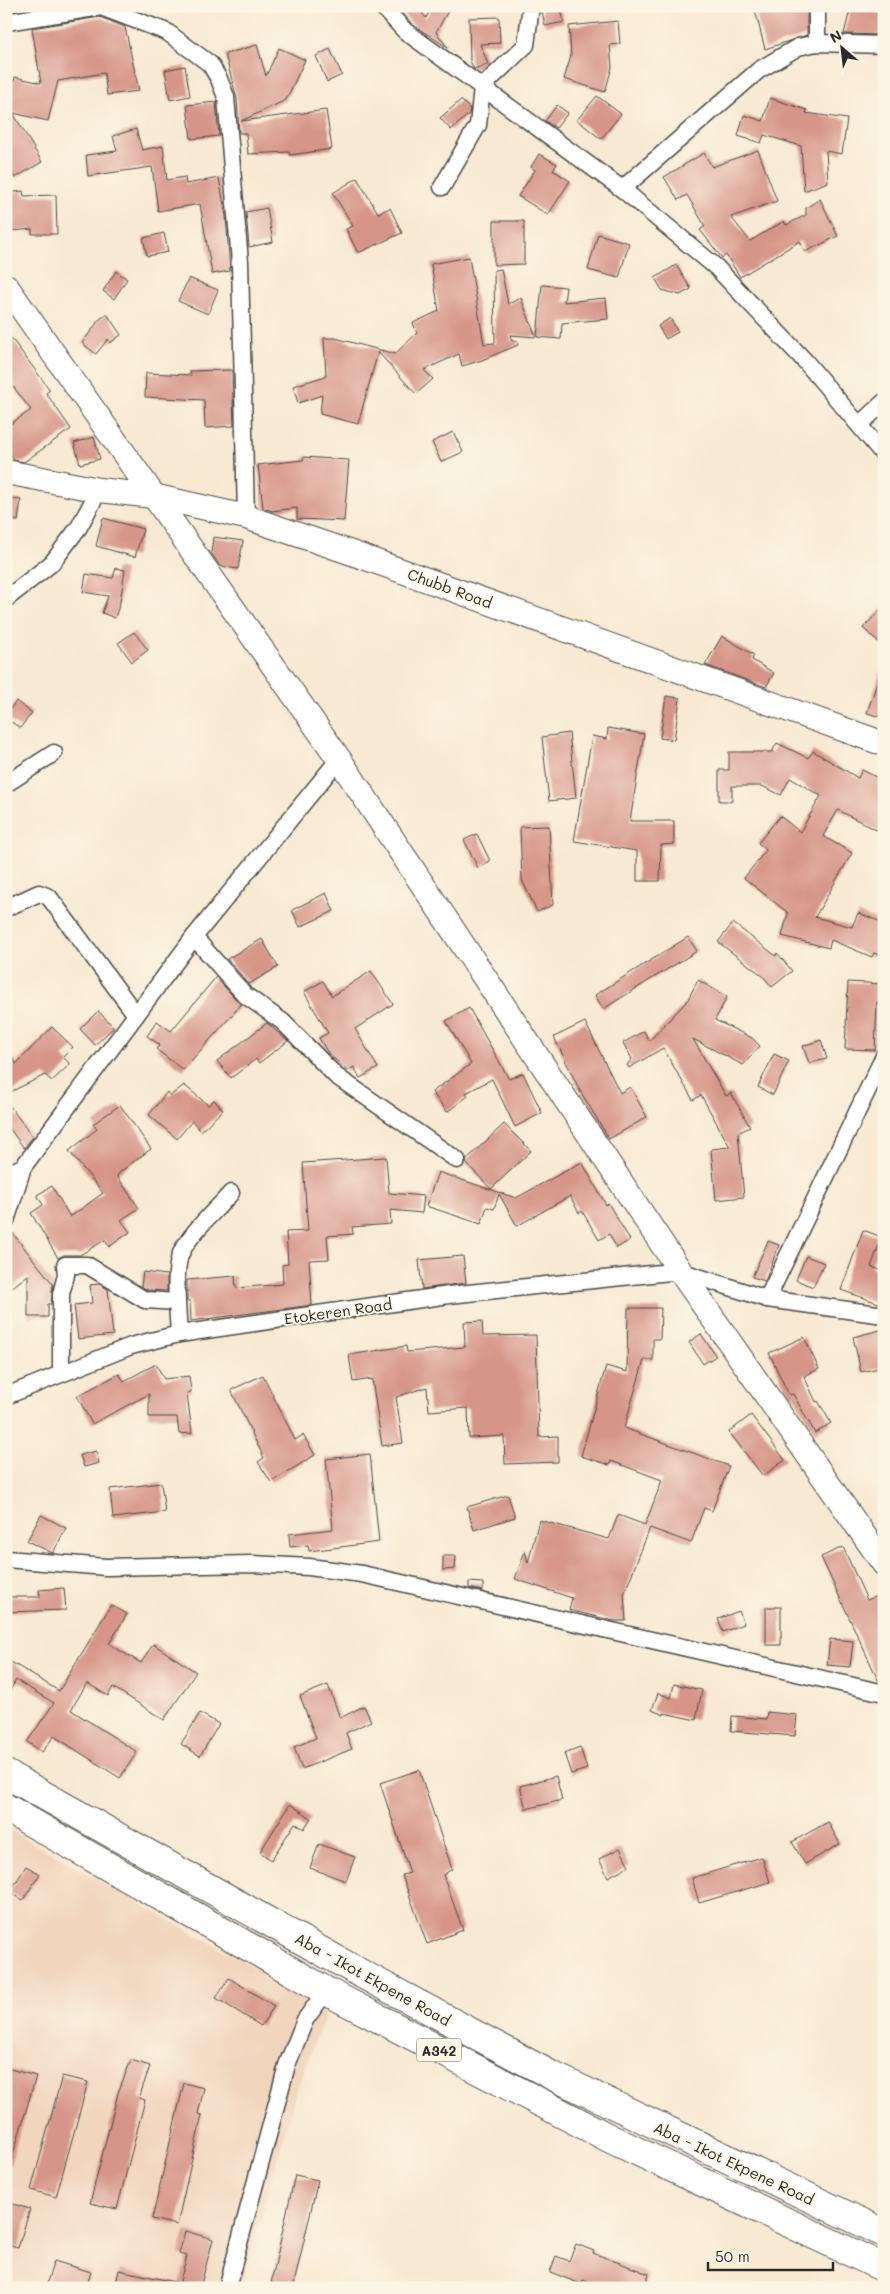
<svg xmlns="http://www.w3.org/2000/svg" width="890" height="2294" font-family="Mali,sans-serif">
	<style>
		.built { fill: #f1d5bd }
		.building { fill: #d69588 }
		.lines { fill: none; stroke-linecap: round; stroke-linejoin: round }
		.street-casing { stroke: #4a4844; stroke-width: 19 }
		.secondary-casing { stroke: #4a4844; stroke-width: 26 }
		.highway-casing { stroke: #4a4844; stroke-width: 30 }
		.street { stroke: #fff; stroke-width: 16 }
		.secondary { stroke: #fff; stroke-width: 24 }
		.highway { stroke: #fff; stroke-width: 28 }
		.labels { text-anchor: middle; dominant-baseline: central; stroke-width: 4; stroke-linejoin: round; paint-order: stroke }
		.shield { fill: #fcf5e5; stroke: #6a6863; stroke-width: 1 }
		.shield-label { font-size: 14px; font-weight: bold; fill: #2b2b2b }
		.street-label { font-size: 15px; fill: #2b2b2b; stroke: #fcf5e5 }
	</style>
	<rect width="100%" height="100%" fill="#fcf5e5"/>
	<filter id="ink" filterUnits="userSpaceOnUse"><feTurbulence type="fractalNoise" baseFrequency=".02" numOctaves="2"/><feDisplacementMap in="SourceGraphic" scale="10" xChannelSelector="R" yChannelSelector="G"/><feConvolveMatrix kernelMatrix="1 2 1 2 8 2 1 2 1" color-interpolation-filters="sRGB"/></filter>
	<filter id="wash" filterUnits="userSpaceOnUse"><feTurbulence type="fractalNoise" baseFrequency=".0096" numOctaves="4" result="noise"/><feDisplacementMap in="SourceGraphic" scale="20" xChannelSelector="R" yChannelSelector="G"/><feGaussianBlur stdDeviation="1.12" result="paint"/><feColorMatrix in="noise" values="0 0 0 0 0 0 0 0 0 0 0 0 0 0 0 0 0 1.4 0 .05"/><feComposite in="paint" operator="in"/></filter>
	<g filter="url(#wash)">
		<rect width="100%" height="100%" fill="#f8e9d2"/>
		<path class="built" d="M6,1828L328,2009L297,2088L241,2288H6Z"/>
		<g id="blocks">
			<g class="building">
				<path d="M397,6H417L426,18L432,6H451L436,32L448,48L412,24Z"/>
				<path d="M541,6H560L564,22L545,26Z"/>
				<path d="M754,6H807V35L765,49Z"/>
				<path d="M851,6H884L882,35L844,34Z"/>
				<path d="M100,17L125,27L139,91L107,95L104,73L58,81L48,121L13,113L42,162L15,178L6,163V101L8,104L15,77L41,83L32,28Z"/>
				<path d="M499,17L500,43L480,44L488,64L474,69L470,61L469,18Z"/>
				<path d="M618,21L620,44L610,45L612,67L605,92L564,79L571,56L569,26Z"/>
				<path d="M257,45L266,76L279,48L305,60L286,100L241,121L326,110L332,149L290,155L289,152L248,154L246,133H239L237,99L225,54Z"/>
				<path d="M330,49L342,75L327,82L316,56Z"/>
				<path d="M185,66L190,96L170,100L165,70Z"/>
				<path d="M597,96L621,114L601,139L577,120Z"/>
				<path d="M770,98L807,110L806,113L847,119L842,154L826,151L828,182L804,191L801,146L764,135L761,143L738,136L744,115L763,121Z"/>
				<path d="M461,100L470,109L469,114L451,130L440,118Z"/>
				<path d="M216,102L219,136L191,139L187,105Z"/>
				<path d="M557,105L568,113L556,128L545,121Z"/>
				<path d="M136,129L142,150L163,146L167,180L185,177L186,184L219,178L226,216L230,271L212,274L200,204L158,211L152,167L88,176L86,155L117,151L113,136Z"/>
				<path d="M758,150L777,201L731,217L750,241L784,221L786,225L806,215V208L820,199L838,236L805,252L800,241L740,277L726,255L722,258L700,230L705,226L687,195L678,200L664,177L704,153L712,167Z"/>
				<path d="M539,154L557,164L553,170L570,181L548,215L518,196L535,170L531,167Z"/>
				<path d="M357,178L378,213L390,208L402,233L358,253L346,229L353,226L333,193Z"/>
				<path d="M23,191L24,196L56,195L57,234H32V229L12,231L7,193Z"/>
				<path d="M267,208L273,242L249,247L246,212Z"/>
				<path d="M494,221H524V264L494,265Z"/>
				<path d="M164,233L168,252L147,256L143,238Z"/>
				<path d="M598,234L629,243L619,278L588,270Z"/>
				<path d="M469,257L484,344L495,343L494,270L501,269L508,304L521,298L536,337L510,335L512,341H517L518,345L482,360L462,366L459,354L424,370L433,379L416,394L378,352L358,424L320,414L322,395L298,403L293,386L326,376L324,338H335L395,354L417,333L413,323L439,311L431,264Z"/>
				<path d="M676,265L691,289L680,295L662,290L655,278Z"/>
				<path d="M116,271L127,279L114,299L103,291Z"/>
				<path d="M189,278L218,290L208,314L178,301Z"/>
				<path d="M542,285L566,287L564,302L606,298L608,319L562,323L561,339L537,337Z"/>
				<path d="M107,314L121,335L110,343L108,339L96,354L82,343L97,323L96,322Z"/>
				<path d="M670,318L678,332L666,339L658,326Z"/>
				<path d="M6,331L50,390L46,393L71,429L24,462L14,460L11,455L6,458V427L31,410L6,377Z"/>
				<path d="M232,370L234,426L205,428L204,400L145,397L146,373L191,375L190,371Z"/>
				<path d="M453,432L463,452L441,462L432,442Z"/>
				<path d="M94,437L100,459L80,464L74,443Z"/>
				<path d="M304,457L349,460L344,521L297,519V508L272,511L263,508L258,465L303,460Z"/>
				<path d="M6,498L21,500L18,521L6,519Z"/>
				<path d="M103,518L143,529L135,557L96,546Z"/>
				<path d="M213,537L243,541L238,569L220,566L211,553Z"/>
				<path d="M116,568L125,570L120,602L115,618L102,613L108,596L83,592L86,574L113,578Z"/>
				<path d="M884,606V647L863,628Z"/>
				<path d="M134,632L148,650L132,662L118,643Z"/>
				<path d="M722,636L754,655L752,660L774,673L766,687L705,665Z"/>
				<path d="M881,671H884V718L867,713Z"/>
				<path d="M666,696L680,698L674,740L660,738Z"/>
				<path d="M16,701L32,713L20,728L6,718V715Z"/>
				<path d="M608,728L644,734L630,821H674V844L661,845L660,881H637V851L574,841L592,736L607,739Z"/>
				<path d="M569,733L576,798L549,801L542,737Z"/>
				<path d="M777,743L808,758L813,751L858,778L862,770L884,781V834L838,810L823,836L852,853L815,917L852,927L858,913L884,923V957L874,953L872,957L831,940L829,948L782,936L788,913L744,878L766,850L758,843L780,816L800,832L821,796L790,778L781,795L762,786H732V801H719V770H729V752H772Z"/>
				<path d="M549,826L553,905L537,912L522,880L520,827Z"/>
				<path d="M477,834L490,861L478,868L464,840Z"/>
				<path d="M326,893L334,911L300,927L292,910Z"/>
				<path d="M733,923L776,956L777,953L792,971L772,987L763,976L718,942Z"/>
				<path d="M688,937L697,951L603,1009L595,995Z"/>
				<path d="M262,939L278,967L249,984L227,959Z"/>
				<path d="M371,971L393,1004L355,1029L378,1068L360,1078L354,1067L347,1071L328,1053L319,1038L328,1033L304,992L323,981L332,996Z"/>
				<path d="M216,977L241,1005L183,1070L156,1049L160,1045L147,1036L157,1021L171,1031Z"/>
				<path d="M698,980L727,997L715,1020L752,1038L760,1046L743,1065L693,1039L726,1096L731,1093L750,1127L738,1133L744,1197L716,1200L711,1149L730,1147L701,1095L693,1100L663,1048L629,1068L627,1065L632,1059L623,1043L644,1031L649,1041L687,1001Z"/>
				<path d="M848,982L884,984V1002H877L875,1050L845,1049Z"/>
				<path d="M469,1008L509,1079L523,1073L542,1113L515,1127L492,1079L466,1093L468,1096L447,1112L432,1092L471,1064L446,1021Z"/>
				<path d="M98,1011L114,1027L95,1045L80,1029Z"/>
				<path d="M585,1022L620,1093L630,1087L647,1117L609,1139L579,1089L554,1037Z"/>
				<path d="M267,1023L288,1041L259,1063L256,1059L231,1078L217,1061Z"/>
				<path d="M52,1027L73,1047L63,1057L70,1064L52,1081L45,1075L6,1094V1045L16,1064Z"/>
				<path d="M821,1040L827,1059L809,1063L803,1046Z"/>
				<path d="M774,1054L789,1061L773,1095L758,1087Z"/>
				<path d="M184,1085L208,1105L214,1100L223,1110L201,1131L192,1121L177,1139L149,1115L167,1092L170,1096Z"/>
				<path d="M6,1101L33,1137L24,1148L6,1124Z"/>
				<path d="M120,1105L151,1149L121,1171L117,1176L139,1208L121,1220L130,1232L109,1247L105,1240L80,1255H64L58,1258L31,1213L43,1205L37,1195L52,1186L70,1217L103,1193L69,1151L97,1129L93,1124Z"/>
				<path d="M504,1124L531,1151L491,1189L466,1163L467,1159Z"/>
				<path d="M386,1157L389,1193L424,1196L422,1213L390,1210L391,1224L352,1227L353,1234L327,1236L329,1259L309,1260L312,1305L191,1321L190,1301H187V1280L235,1276L236,1288L283,1284L282,1265L288,1264L286,1232L308,1231L303,1163Z"/>
				<path d="M582,1162L606,1205L608,1203L630,1240L617,1248L609,1234L599,1240L582,1211L579,1213L570,1196L517,1226L499,1194L494,1209L487,1207L481,1224L426,1206L438,1172L516,1198Z"/>
				<path d="M10,1230L53,1284L51,1304H48V1317H28V1275L6,1292V1231Z"/>
				<path d="M863,1230L882,1237L871,1267L884,1271V1305L841,1290Z"/>
				<path d="M768,1241L779,1245L765,1281L752,1277Z"/>
				<path d="M463,1256L466,1283L422,1289L419,1260Z"/>
				<path d="M806,1256L824,1263L813,1287L796,1280Z"/>
				<path d="M143,1272L167,1275V1291L148,1290L141,1286Z"/>
				<path d="M99,1284L108,1289L113,1335L78,1339L74,1305L92,1303L90,1285Z"/>
				<path d="M628,1308H661L660,1339H653V1360H644L624,1428L729,1466L712,1511L704,1508L691,1543L650,1528L624,1594L626,1621H614L569,1610L572,1598L515,1579L525,1551L528,1563L539,1520L609,1539L618,1515L645,1525L662,1480L611,1461L610,1465L581,1456L606,1366L627,1372Z"/>
				<path d="M482,1321L483,1336L536,1335L539,1437L558,1436V1462L505,1464L504,1436L469,1438L468,1408L429,1411L427,1387L396,1397L403,1443L382,1446L372,1379L353,1382L349,1355L406,1346L407,1352L465,1347L464,1322Z"/>
				<path d="M884,1329V1367L861,1372L853,1337Z"/>
				<path d="M701,1334L716,1356L703,1364L689,1342Z"/>
				<path d="M804,1337L819,1369L804,1376L816,1402L818,1401L831,1423L815,1433L793,1394L789,1395L769,1353Z"/>
				<path d="M156,1364L164,1379L189,1376L191,1392L187,1393L192,1433L179,1434L177,1417H149V1394L92,1424L77,1396L119,1374L124,1381Z"/>
				<path d="M263,1375L295,1440L303,1435L315,1455L271,1482L258,1462L264,1458L231,1390Z"/>
				<path d="M751,1415L785,1460L763,1476L729,1432Z"/>
				<path d="M96,1451L99,1463L84,1467L80,1455Z"/>
				<path d="M370,1454L379,1542L309,1551L308,1545L290,1547L289,1534L333,1529L326,1459Z"/>
				<path d="M161,1483L165,1512L113,1518L110,1489Z"/>
				<path d="M508,1495L515,1517L474,1530L467,1507Z"/>
				<path d="M41,1515L66,1528L53,1553L27,1541Z"/>
				<path d="M843,1547L867,1600L884,1593V1683L879,1682L821,1557Z"/>
				<path d="M443,1556H456L455,1569L443,1570Z"/>
				<path d="M469,1582L483,1583V1591L469,1588Z"/>
				<path d="M64,1588L66,1610L6,1612V1597H40L39,1590Z"/>
				<path d="M111,1605L127,1614L109,1644L141,1663L153,1644L196,1672L164,1720L113,1687L108,1696L87,1683L71,1710L137,1752L120,1778L54,1736L42,1752L27,1742L54,1703L16,1680L6,1698V1659L59,1691Z"/>
				<rect x="766" y="1607" width="15" height="38"/>
				<path d="M739,1611L744,1624L723,1632L718,1619Z"/>
				<path d="M830,1639L853,1641L850,1667L827,1665Z"/>
				<path d="M674,1684L702,1690L696,1720L664,1713V1715L652,1710L658,1693L671,1698Z"/>
				<path d="M328,1685L340,1718L364,1706L371,1721L346,1733L352,1749L302,1769L294,1747L316,1738L300,1696Z"/>
				<path d="M767,1712L797,1715L795,1736L731,1731L732,1716L766,1719Z"/>
				<path d="M200,1713L219,1724L200,1756L181,1744Z"/>
				<path d="M580,1747L587,1769L571,1774L564,1753Z"/>
				<path d="M419,1770L452,1869L443,1875L463,1930L427,1944L402,1875L410,1873L380,1783Z"/>
				<path d="M556,1776L562,1800L526,1809L520,1786Z"/>
				<path d="M290,1804L311,1818L304,1829L295,1823L271,1860L260,1852Z"/>
				<path d="M828,1822L840,1844L805,1864L792,1842Z"/>
				<path d="M319,1844L355,1857L346,1881L310,1868Z"/>
				<path d="M620,1848L629,1866L608,1877L599,1859Z"/>
				<path d="M762,1857L770,1882L699,1903L692,1878Z"/>
				<path d="M26,1866L40,1874L23,1900L10,1892Z"/>
				<path d="M229,1978L274,2006L261,2026L216,1998Z"/>
				<path d="M131,2060L150,2066L139,2098L145,2100L117,2209L90,2203L118,2093Z"/>
				<path d="M6,2068L36,2076L10,2165L6,2164Z"/>
				<path d="M62,2076L88,2082L56,2197L31,2190Z"/>
				<path d="M184,2083L204,2088L198,2114L202,2115L177,2225L152,2219Z"/>
				<path d="M295,2175L318,2180L293,2288H270Z"/>
				<path d="M6,2202L30,2209L18,2248L6,2245Z"/>
				<path d="M185,2231L213,2239L200,2288H178L187,2256L179,2254Z"/>
				<path d="M576,2244L594,2251L593,2253L649,2274L644,2288H604L583,2280L581,2284L550,2272L556,2256L569,2261Z"/>
				<path d="M54,2261L91,2272L86,2288H45Z"/>
				<path d="M119,2270L175,2282V2288H115Z"/>
			</g>
		</g>
	</g>
	<g filter="url(#ink)">
		<use href="#blocks" fill-opacity="0" stroke="#4a4844" stroke-width="1"/>
		<g class="lines">
			<g class="street-casing">
				<g id="street">
					<path d="M382,6L405,31L622,189L716,267L805,361L884,455"/>
					<path d="M6,22L101,7L167,32L210,64L219,79L226,97L240,262L246,517"/>
					<path d="M817,43V6"/>
					<path d="M442,187L478,125L482,87L526,45L531,6"/>
					<path d="M622,189L759,70L798,47L817,43L884,45"/>
					<path d="M859,425L884,402"/>
					<path d="M6,599L52,563L79,527L99,490"/>
					<path d="M6,784L54,753"/>
					<path d="M6,908L39,893L49,897L136,1015"/>
					<path d="M194,937L245,995L283,1022L336,1076L457,1160"/>
					<path d="M6,1174L23,1167"/>
					<path d="M6,1221L23,1167L194,937L339,759"/>
					<path d="M767,1299L884,1056"/>
					<path d="M179,1334C178,1314 173,1271 181,1253C190,1233 216,1210 231,1193"/>
					<path d="M61,1373V1294L66,1275L65,1265H87L145,1300L177,1302"/>
					<path d="M6,1396L131,1346L179,1334L449,1295L680,1271L767,1299L884,1315"/>
					<path d="M6,1559L106,1567L252,1564L309,1567L362,1574L884,1693"/>
					<path d="M227,2288L287,2065L305,2020L326,1991"/>
				</g>
			</g>
			<g class="secondary-casing">
				<g id="secondary">
					<path d="M6,286L339,759L680,1271L884,1564"/>
					<path d="M6,472L99,490L153,496L246,517L349,552L876,741L884,742"/>
				</g>
			</g>
			<g class="highway-casing">
				<g id="highway">
					<path d="M6,1774L362,1974L551,2075L884,2233"/>
					<path d="M6,1808L326,1991L609,2138L884,2268"/>
				</g>
			</g>
			<use href="#street" class="street"/>
			<use href="#secondary" class="secondary"/>
			<use href="#highway" class="highway"/>
		</g>
	</g>
	<g class="labels">
		<rect class="shield" x="416.5" y="2038.5" width="45" height="23" rx="4"/>
		<g class="shield-label">
			<text x="439" y="2050">A342</text>
		</g>
		<g class="street-label">
			<text transform="translate(450 588) rotate(20)">Chubb Road</text>
			<text transform="translate(338 1311) rotate(-8)">Etokeren Road</text>
			<text transform="translate(373 1979) rotate(29)">Aba - Ikot Ekpene Road</text>
			<text transform="translate(734 2163) rotate(25)">Aba - Ikot Ekpene Road</text>
		</g>
	</g>
	<rect width="890" height="2294" fill="none" stroke="#fcf5e5" stroke-width="25"/>
	<g transform="translate(842 48) rotate(332)" stroke="#fcf5e5" stroke-width="4" paint-order="stroke">
	<path d="M0-4L9 19L0 12L-9 19Z" fill="#2b2b2b"/>
	<text y="-8" font-size="14" font-weight="bold" text-anchor="middle" fill="#2b2b2b">N</text>
	</g>
	<path d="M708 2262v8h125v-8" fill="none" stroke="#2b2b2b" stroke-width="2.5"/>
	<text x="715" y="2262" font-size="15" fill="#2b2b2b" stroke="#fcf5e5" stroke-width="4" paint-order="stroke">50 m</text>
</svg>
